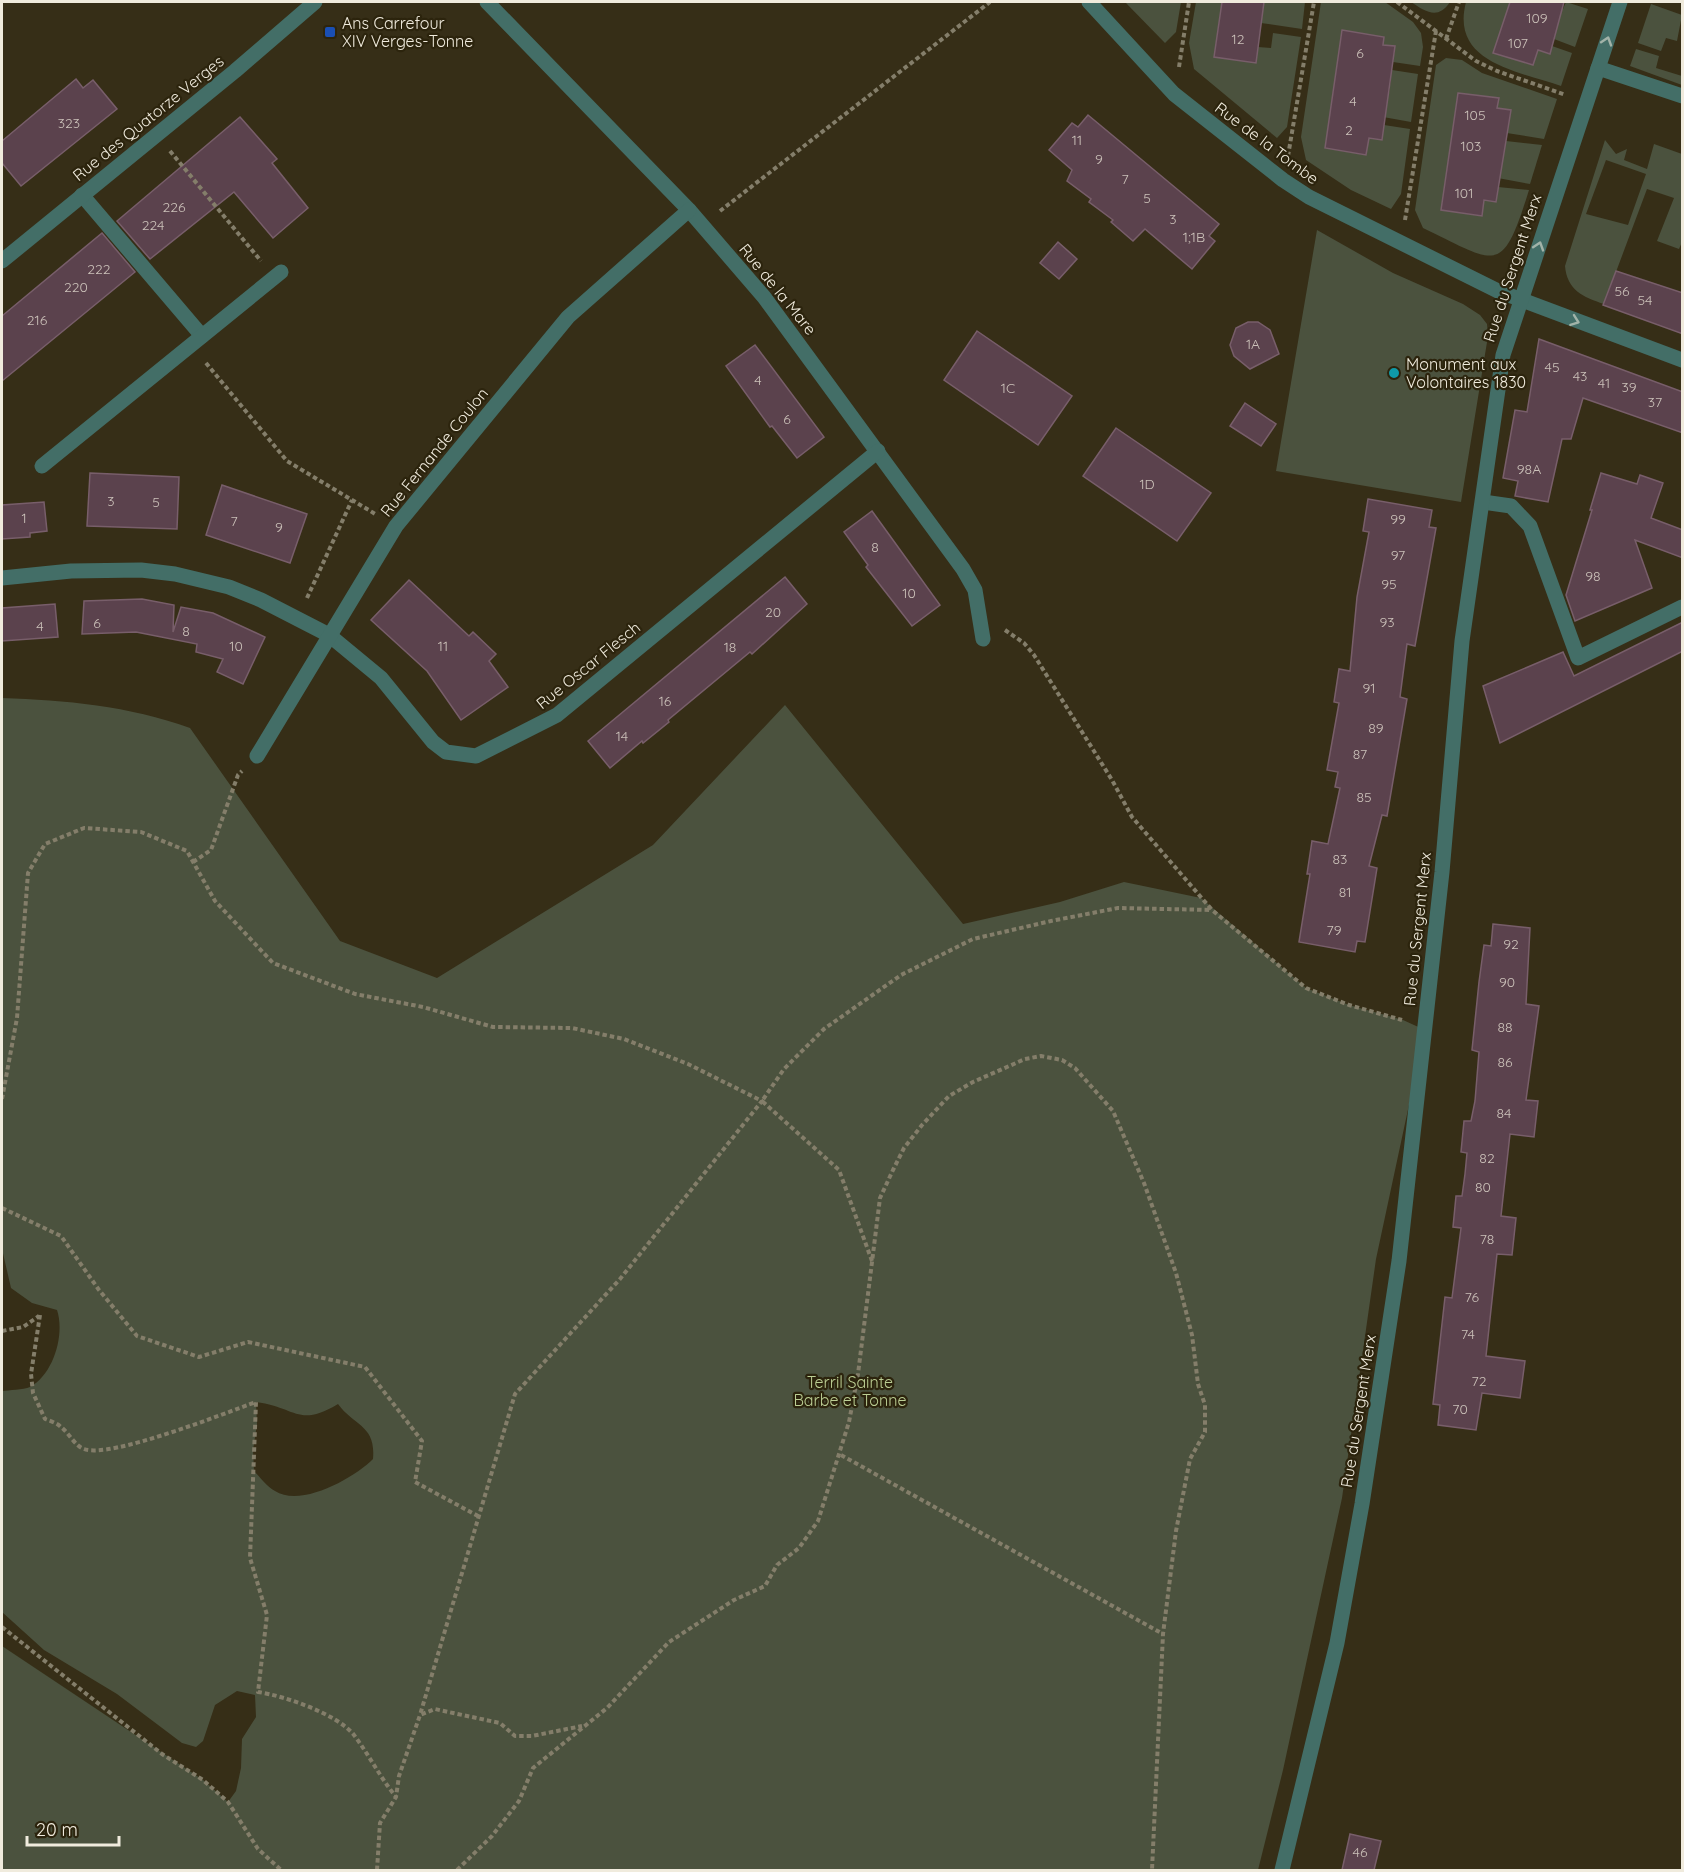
<svg xmlns="http://www.w3.org/2000/svg" width="1684" height="1872" font-family="Quicksand,sans-serif">
	<style>
		.green { fill: #4b523e; fill-rule: evenodd }
		.building { fill: #5b424d; stroke: #785e6a; stroke-width: 1.5 }
		.lines { fill: none; stroke-linecap: round; stroke-linejoin: round }
		.path { stroke: #847e6a; stroke-width: 4; stroke-dasharray: 4.5 3; stroke-linecap: butt }
		.lane { stroke: #436e67; stroke-width: 15 }
		.street { stroke: #436e67; stroke-width: 15 }
		.oneway { stroke: #a2b3a8 }
		.transit-dot { fill: #1a4fb4; stroke: #2c240d; stroke-width: 2 }
		.culture-dot { fill: #0f9aa8; stroke: #2c240d; stroke-width: 2 }
		.labels { text-anchor: middle; dominant-baseline: central; stroke-width: 4.5; stroke-linejoin: round; paint-order: stroke }
		.number-label { font-size: 14px; fill: #cbc1b9 }
		.poi-label { font-size: 16px; fill: #f0ebdd; stroke: #2c240d; text-anchor: start }
		.street-label { font-size: 16px; fill: #f0ebdd; stroke: #2c240d }
		.park-label { font-size: 16px; fill: #bccf94; stroke: #2c240d }
	</style>
	<rect width="100%" height="100%" fill="#362e17"/>
	<g class="green">
		<path d="M1125,2H1181L1176,32L1165,43Z"/>
		<path d="M1196,2H1222L1214,57L1258,47L1271,48L1273,33L1301,37L1287,127L1277,138L1194,69L1189,43Z"/>
		<path d="M1264,2H1305L1302,29L1261,23Z"/>
		<path d="M1321,2H1385L1413,22L1421,33L1423,47L1420,66L1393,62L1395,47L1383,45V37L1342,31L1325,148L1366,155L1369,138L1384,125L1410,129L1401,194L1391,209L1351,190L1306,160L1301,137Z"/>
		<path d="M1411,2H1450C1438,20 1426,12 1411,2Z"/>
		<path d="M1466,2H1510L1494,53L1533,65L1538,50L1549,54L1552,46L1572,53L1561,86C1518,71 1450,63 1466,2Z"/>
		<path d="M1566,2L1588,9L1575,47L1554,39L1552,5L1563,9Z"/>
		<path d="M1651,4L1682,15L1677,41L1666,38L1661,51L1638,43Z"/>
		<path d="M1636,49L1659,56L1656,68L1682,76V85L1630,66Z"/>
		<path d="M1446,58L1462,60L1482,73L1557,99L1544,139L1494,131L1508,124L1511,110L1497,108L1498,98L1458,93L1441,210L1482,216L1484,200L1496,202L1498,187L1529,190C1502,277 1498,264 1423,228L1415,210L1436,65Z"/>
		<path d="M1379,68L1418,74L1411,122L1372,115L1389,93L1391,78L1378,76Z"/>
		<path d="M1605,140L1616,154L1627,149L1624,160L1647,169L1654,144L1682,154V242L1679,249L1657,241L1674,198L1647,189L1604,304C1583,297 1567,290 1565,266ZM1606,160L1646,174L1628,225L1586,214Z"/>
		<path d="M1506,141L1542,145L1530,184L1487,176Z"/>
		<path d="M1317,230L1393,273L1463,304L1480,315L1487,324L1488,336L1461,502L1276,471Z"/>
		<path d="M2,698C65,700 129,706 190,728L340,941L437,978L653,845L785,705L963,924L1060,902L1124,882L1201,898L1306,988L1349,1005L1403,1020L1425,1030L1376,1259L1342,1498L1283,1770L1258,1870H2V1646L203,1780L228,1802L236,1791L241,1768L242,1739L256,1717L255,1695L237,1691L215,1705L203,1741L196,1747L182,1743L117,1694L44,1650L2,1612V1391C9,1390 23,1390 30,1387C54,1374 65,1334 57,1310L32,1303L11,1288L2,1249ZM256,1402C296,1407 298,1428 338,1404C355,1427 376,1425 373,1459C354,1478 301,1508 275,1491C267,1487 260,1477 254,1471L253,1450L257,1424Z"/>
	</g>
	<g class="building">
		<path d="M1222,2H1264L1256,63L1214,57Z"/>
		<path d="M1510,2H1564L1550,54L1538,50L1533,65L1493,53Z"/>
		<path d="M1342,30L1384,37L1383,45L1395,46L1382,140L1369,138L1366,155L1325,148Z"/>
		<path d="M76,79L83,88L93,80L117,109L21,186L2,163V141Z"/>
		<path d="M1458,93L1499,98L1497,108L1511,110L1496,202L1484,200L1482,216L1441,210Z"/>
		<path d="M1088,115L1219,224L1209,236L1215,241L1192,269L1145,229L1133,241L1111,222L1113,220L1089,202L1091,199L1067,181L1072,170L1049,150L1072,123L1078,127Z"/>
		<path d="M240,117L277,159L272,163L308,208L273,238L234,192L150,259L117,221Z"/>
		<path d="M102,233L135,272L2,381V316Z"/>
		<path d="M1058,242L1077,259L1059,279L1040,263Z"/>
		<path d="M1616,271L1683,293V334L1603,305Z"/>
		<path d="M1248,322H1258L1270,330L1279,354L1250,369L1234,356L1230,345L1236,328Z"/>
		<path d="M977,331L1072,396L1038,445L944,380Z"/>
		<path d="M1539,339L1683,392V433L1583,398L1571,439H1562L1548,502L1515,496L1518,481L1503,478L1515,410L1527,412Z"/>
		<path d="M755,345L824,437L797,458L772,426L770,427L726,366Z"/>
		<path d="M1245,403L1276,424L1261,446L1230,426Z"/>
		<path d="M1116,428L1211,493L1177,541L1083,476Z"/>
		<path d="M90,473L179,477L177,529L87,526Z"/>
		<path d="M1601,473L1637,484L1640,475L1663,483L1651,518L1683,530V558L1635,540L1652,588L1575,621L1566,595L1592,510H1590Z"/>
		<path d="M222,485L307,514L290,563L206,535Z"/>
		<path d="M1368,499L1432,510L1429,527L1436,528L1415,646L1407,644L1400,697L1407,699L1387,816L1382,815L1369,866L1377,868L1365,942L1357,941L1355,952L1299,942L1310,874H1307L1312,841L1328,844L1340,788L1335,787L1338,772L1327,770L1339,703L1334,702L1339,669L1350,671L1357,597L1369,532L1363,531Z"/>
		<path d="M44,502L47,531L30,533V537L2,539V505Z"/>
		<path d="M872,511L940,605L912,626L866,567L868,565L844,532Z"/>
		<path d="M785,577L807,604L752,654L750,652L668,720L669,722L643,743L642,741L610,768L588,741Z"/>
		<path d="M409,580L469,636L473,632L496,654L489,661L508,687L461,720L427,671L371,620Z"/>
		<path d="M142,599L174,605L173,632L181,607L213,613L265,637L243,684L217,672L223,659L196,652L197,644L136,632L82,634L84,601Z"/>
		<path d="M55,604L58,637L2,641V608Z"/>
		<path d="M1683,622V651L1500,743L1483,686L1563,652L1574,676Z"/>
		<path d="M1493,924L1530,928L1526,1004L1539,1006L1526,1100L1538,1101L1534,1137L1510,1134L1501,1216L1516,1218L1512,1255L1497,1254L1486,1356L1525,1361L1520,1398L1482,1393L1476,1430L1438,1425L1440,1405L1433,1404L1445,1297L1452,1298L1461,1228L1453,1227L1456,1196H1462L1465,1174L1467,1153L1461,1152L1464,1121H1471L1475,1101L1479,1052L1472,1050L1479,982L1484,945L1491,946Z"/>
		<path d="M1350,1834L1381,1841L1374,1870H1342Z"/>
	</g>
	<g class="lines">
		<g class="path">
			<path d="M1397,2L1476,61L1497,71L1566,95"/>
			<path d="M1446,39L1459,2"/>
			<path d="M1179,67L1189,2"/>
			<path d="M170,151L261,261"/>
			<path d="M1288,156L1314,2"/>
			<path d="M720,211L990,2"/>
			<path d="M1405,220L1436,31"/>
			<path d="M206,363L287,461L377,515"/>
			<path d="M307,598L352,500"/>
			<path d="M1005,630L1024,643L1034,655L1112,780L1132,817L1212,910L1306,988L1349,1005L1402,1020"/>
			<path d="M193,862L211,850L238,775L242,771"/>
			<path d="M2,1099L17,1018L28,873L45,844L84,828L141,832L187,851L215,901L273,963L355,994L423,1007L493,1027L572,1028L624,1039L688,1064L762,1101L620,1279L515,1394L420,1715"/>
			<path d="M2,1208L61,1236L99,1290L137,1336L199,1357L248,1342L365,1367L422,1441L415,1482L478,1516"/>
			<path d="M872,1261L839,1170L762,1101L784,1069L824,1029L901,975L973,939L1051,921L1118,908L1212,910"/>
			<path d="M40,1315L31,1374L33,1393L45,1419C50,1421 57,1423 61,1427C69,1433 75,1446 84,1449C110,1459 225,1413 256,1402L250,1558L267,1615L258,1692C285,1696 337,1714 354,1735C369,1755 380,1777 396,1797"/>
			<path d="M2,1331L23,1327L39,1316"/>
			<path d="M841,1455L1163,1634"/>
			<path d="M2,1627L162,1754L203,1780L228,1802L258,1849L281,1870"/>
			<path d="M377,1870L380,1823L396,1797L399,1776L420,1715L435,1709L453,1713L500,1723L515,1736H532L582,1726"/>
			<path d="M457,1870L492,1836L519,1801L533,1768L607,1708L669,1642L734,1600L765,1586L777,1565L799,1548L818,1521L849,1422L858,1374L880,1198L893,1170L904,1148L922,1125L949,1096L973,1082L1025,1059L1041,1056L1062,1060L1075,1068L1113,1111L1144,1183L1176,1273L1192,1335L1198,1384L1205,1405V1432L1190,1459L1176,1531L1163,1634L1152,1870"/>
		</g>
		<g class="lane">
			<path d="M1598,68L1682,96"/>
			<path d="M82,195L202,336"/>
			<path d="M42,466L281,272"/>
			<path d="M1483,502L1511,506L1530,526L1578,658L1682,607"/>
		</g>
		<g class="street">
			<path d="M487,2L689,210L764,297L963,569L975,590L983,639"/>
			<path d="M1089,2L1174,94L1283,180L1309,197L1498,291L1682,360"/>
			<path d="M2,261L235,71L315,2"/>
			<path d="M2,578L71,571L141,570L175,574L229,587L261,600L329,635L381,678L433,742L446,752L476,756L557,715L878,451"/>
			<path d="M257,756L396,526L568,317L689,210"/>
			<path d="M1282,1870L1337,1643L1362,1504L1399,1261L1442,872L1462,641L1503,355L1620,2"/>
		</g>
	</g>
	<defs><path id="oneway-chevron" d="M-2-3.5L2.5 0L-2 3.5" fill="none" stroke-width="1.6" stroke-linecap="round" stroke-linejoin="round" transform="scale(1.5)"/></defs>
	<g class="oneway">
		<use href="#oneway-chevron" transform="translate(1607 41) rotate(-72)"/>
		<use href="#oneway-chevron" transform="translate(1539 246) rotate(-72)"/>
		<use href="#oneway-chevron" transform="translate(1575 321) rotate(20)"/>
	</g>
	<rect class="transit-dot" x="324" y="26" width="12" height="12" rx="3"/>
	<circle class="culture-dot" cx="1394" cy="373" r="6"/>
	<g class="labels">
		<g class="number-label">
			<text x="1537" y="18">109</text>
			<text x="1238" y="39">12</text>
			<text x="1518" y="43">107</text>
			<text x="1360" y="53">6</text>
			<text x="1353" y="101">4</text>
			<text x="1475" y="115">105</text>
			<text x="69" y="123">323</text>
			<text x="1349" y="130">2</text>
			<text x="1077" y="140">11</text>
			<text x="1471" y="146">103</text>
			<text x="1099" y="159">9</text>
			<text x="1125" y="179">7</text>
			<text x="1464" y="193">101</text>
			<text x="1147" y="198">5</text>
			<text x="174" y="207">226</text>
			<text x="1173" y="219">3</text>
			<text x="153" y="225">224</text>
			<text x="1194" y="237">1;1B</text>
			<text x="99" y="269">222</text>
			<text x="76" y="287">220</text>
			<text x="1622" y="291">56</text>
			<text x="1645" y="300">54</text>
			<text x="37" y="320">216</text>
			<text x="1253" y="344">1A</text>
			<text x="1552" y="367">45</text>
			<text x="1580" y="376">43</text>
			<text x="758" y="380">4</text>
			<text x="1604" y="383">41</text>
			<text x="1629" y="387">39</text>
			<text x="1008" y="388">1C</text>
			<text x="1655" y="402">37</text>
			<text x="787" y="419">6</text>
			<text x="1529" y="469">98A</text>
			<text x="1147" y="484">1D</text>
			<text x="111" y="501">3</text>
			<text x="156" y="502">5</text>
			<text x="24" y="518">1</text>
			<text x="1398" y="519">99</text>
			<text x="234" y="521">7</text>
			<text x="279" y="527">9</text>
			<text x="875" y="547">8</text>
			<text x="1398" y="555">97</text>
			<text x="1593" y="576">98</text>
			<text x="1389" y="584">95</text>
			<text x="909" y="593">10</text>
			<text x="773" y="612">20</text>
			<text x="1387" y="622">93</text>
			<text x="97" y="623">6</text>
			<text x="40" y="626">4</text>
			<text x="186" y="631">8</text>
			<text x="236" y="646">10</text>
			<text x="443" y="646">11</text>
			<text x="730" y="647">18</text>
			<text x="1369" y="688">91</text>
			<text x="665" y="701">16</text>
			<text x="1376" y="728">89</text>
			<text x="622" y="736">14</text>
			<text x="1360" y="754">87</text>
			<text x="1364" y="797">85</text>
			<text x="1340" y="859">83</text>
			<text x="1345" y="892">81</text>
			<text x="1334" y="930">79</text>
			<text x="1511" y="944">92</text>
			<text x="1507" y="982">90</text>
			<text x="1505" y="1027">88</text>
			<text x="1505" y="1062">86</text>
			<text x="1504" y="1113">84</text>
			<text x="1487" y="1158">82</text>
			<text x="1483" y="1187">80</text>
			<text x="1487" y="1239">78</text>
			<text x="1472" y="1297">76</text>
			<text x="1468" y="1334">74</text>
			<text x="1479" y="1381">72</text>
			<text x="1460" y="1409">70</text>
			<text x="1360" y="1852">46</text>
		</g>
		<g class="poi-label">
			<text x="342" y="23">Ans Carrefour<tspan x="342" dy="18">XIV Verges-Tonne</tspan></text>
			<text x="1406" y="364">Monument aux<tspan x="1406" dy="18">Volontaires 1830</tspan></text>
		</g>
		<g class="street-label">
			<text transform="translate(148 118) rotate(-39)">Rue des Quatorze Verges</text>
			<text transform="translate(1267 143) rotate(37)">Rue de la Tombe</text>
			<text transform="translate(1512 268) rotate(-72)">Rue du Sergent Merx</text>
			<text transform="translate(778 289) rotate(51)">Rue de la Mare</text>
			<text transform="translate(434 452) rotate(-51)">Rue Fernande Coulon</text>
			<text transform="translate(588 665) rotate(-39)">Rue Oscar Flesch</text>
			<text transform="translate(1417 929) rotate(-84)">Rue du Sergent Merx</text>
			<text transform="translate(1358 1411) rotate(-81)">Rue du Sergent Merx</text>
		</g>
		<g class="park-label">
			<text x="850" y="1382">Terril Sainte<tspan x="850" dy="18">Barbe et Tonne</tspan></text>
		</g>
	</g>
	<rect width="1684" height="1872" fill="none" stroke="#f0ebdd" stroke-width="6"/>
	<path d="M27 1836v9h92v-9" fill="none" stroke="#f0ebdd" stroke-width="3"/>
	<text x="36" y="1836" font-size="18" fill="#f0ebdd" stroke="#2c240d" stroke-width="4.5" paint-order="stroke">20 m</text>
</svg>
